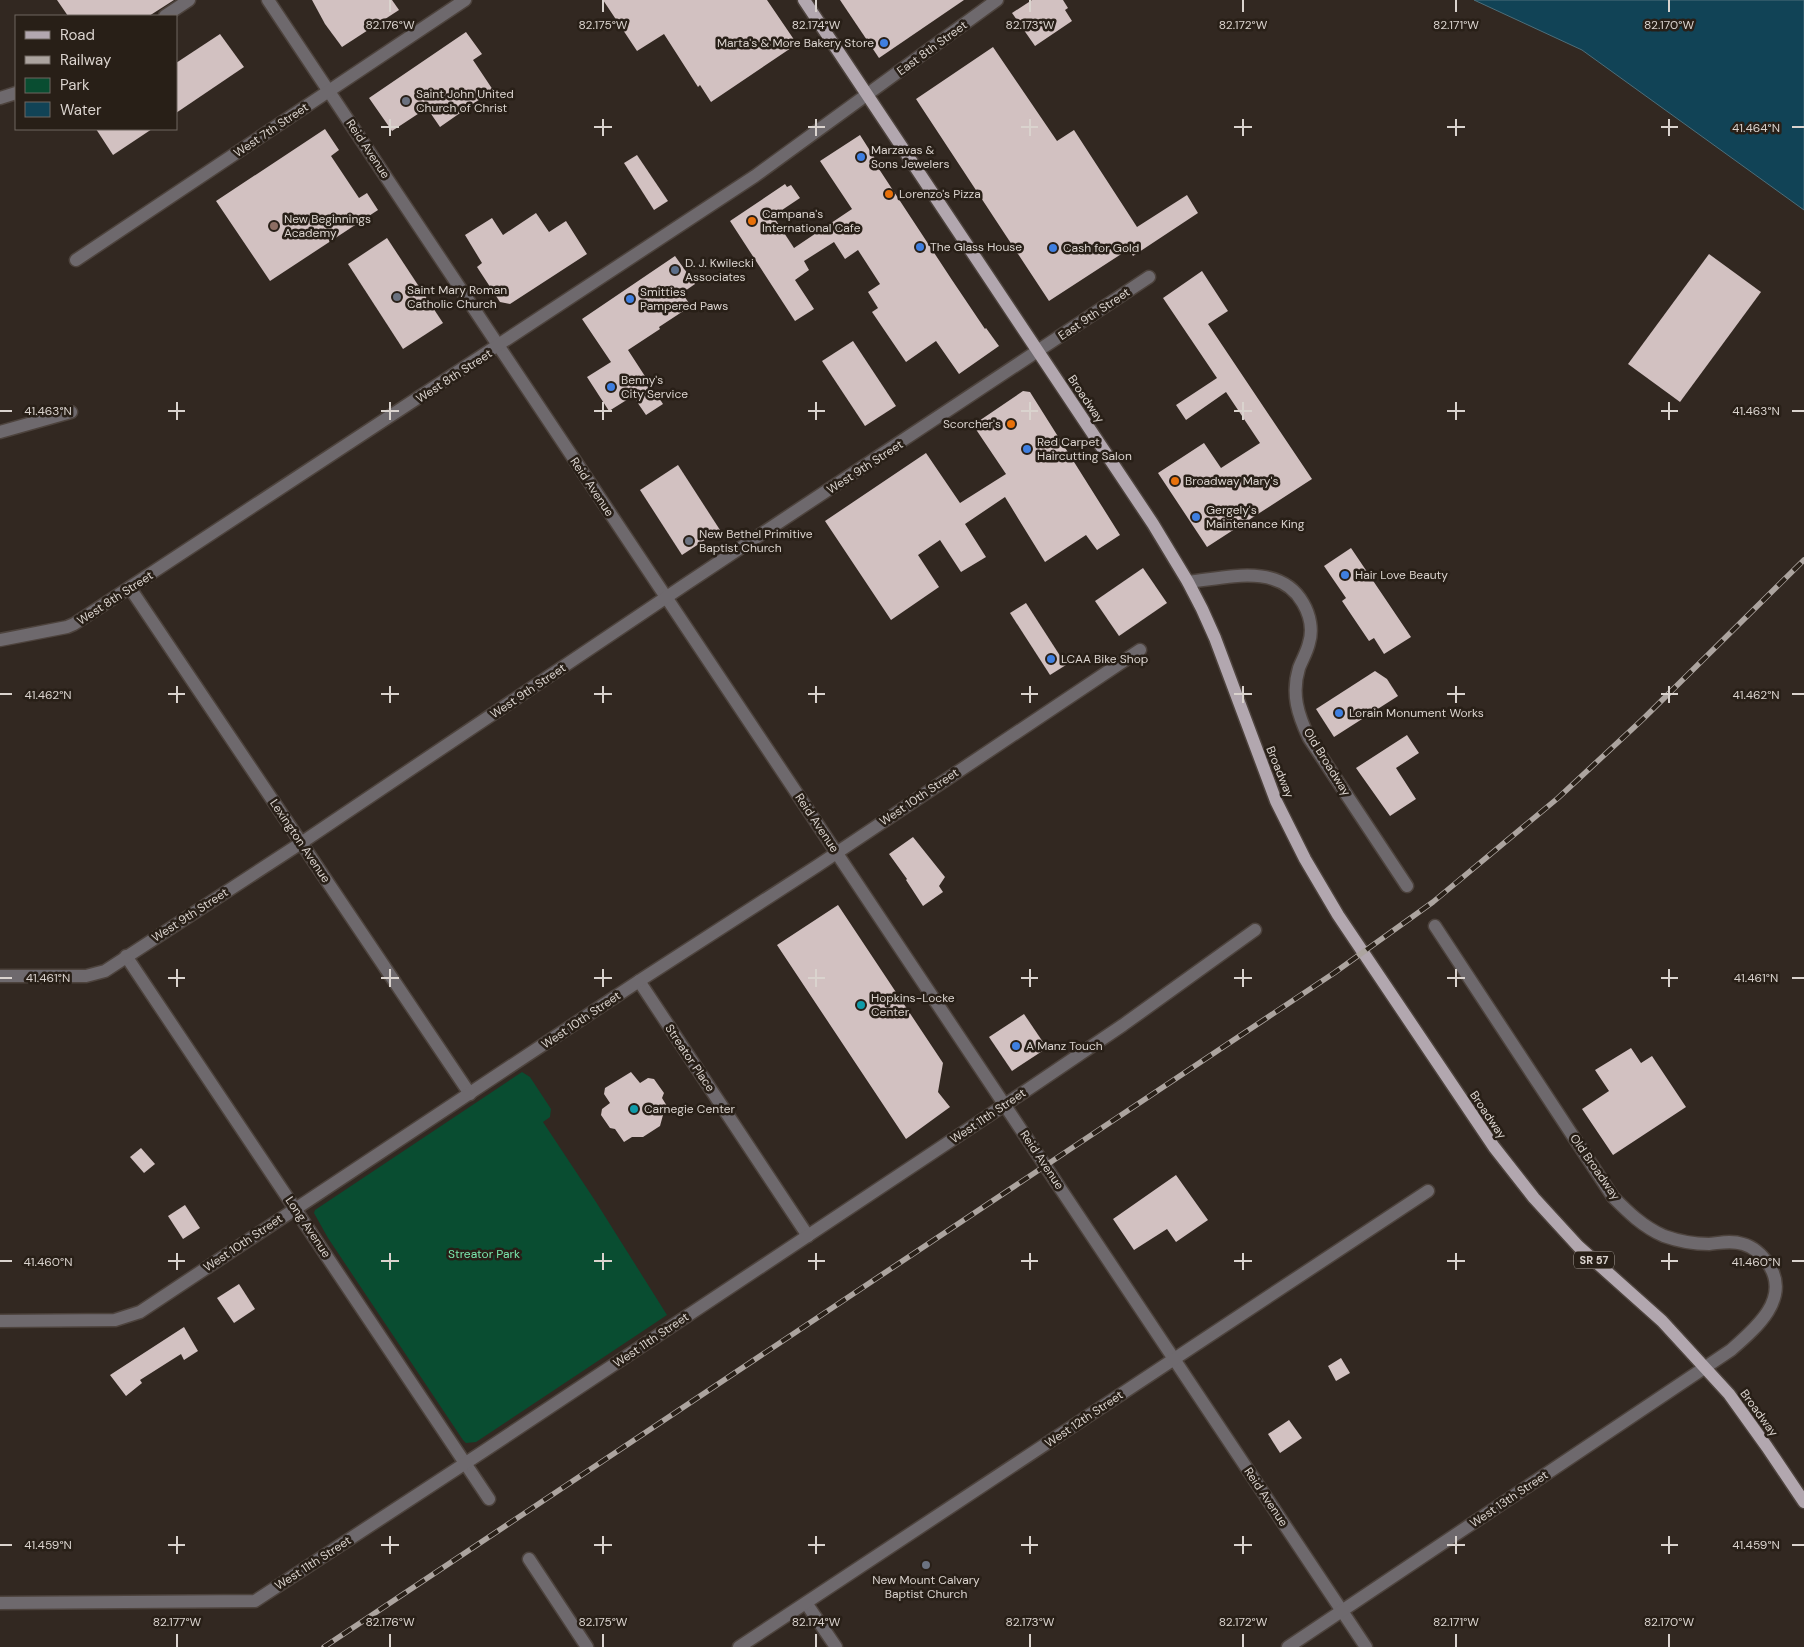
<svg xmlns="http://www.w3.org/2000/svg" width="1804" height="1647" font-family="'DM Sans',sans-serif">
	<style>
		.green { fill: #094d31 }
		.water { fill: #114356; stroke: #4d6e7a }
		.building { fill: #d2c1c1 }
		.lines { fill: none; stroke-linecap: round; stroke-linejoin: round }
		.minor-casing { stroke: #4d433d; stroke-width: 15 }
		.major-casing { stroke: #4d433d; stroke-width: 15 }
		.minor { stroke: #6e696d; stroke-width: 12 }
		.major { stroke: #b2a7af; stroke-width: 12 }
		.rail-casing { stroke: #aca49f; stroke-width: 5.5 }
		.rail { stroke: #281f17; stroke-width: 4; stroke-dasharray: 11; stroke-linecap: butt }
		.ticks { fill: none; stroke: #dad3ce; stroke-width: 2 }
		.shop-dot { fill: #3f7fe0; stroke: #281f17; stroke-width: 2 }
		.worship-dot { fill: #6b7280; stroke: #281f17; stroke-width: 2 }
		.food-dot { fill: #e8710a; stroke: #281f17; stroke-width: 2 }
		.education-dot { fill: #8d6e63; stroke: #281f17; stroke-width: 2 }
		.service-dot { fill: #5c6f8a; stroke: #281f17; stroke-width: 2 }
		.culture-dot { fill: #0f9aa8; stroke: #281f17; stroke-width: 2 }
		.labels { text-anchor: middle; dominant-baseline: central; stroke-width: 5; stroke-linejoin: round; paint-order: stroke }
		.shield { fill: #281f17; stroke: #a59d97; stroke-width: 1 }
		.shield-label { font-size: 11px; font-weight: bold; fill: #dad3ce }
		.poi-label { font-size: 12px; fill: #dad3ce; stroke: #281f17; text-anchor: start }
		.street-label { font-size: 12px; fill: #dad3ce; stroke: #281f17 }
		.park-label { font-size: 12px; fill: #7ae8ae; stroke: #281f17 }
		.ticks-label { font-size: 12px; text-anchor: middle; fill: #dad3ce; stroke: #281f17; stroke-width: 5; stroke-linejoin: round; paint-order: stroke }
	</style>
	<rect width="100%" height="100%" fill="#322821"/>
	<path class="green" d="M522,1072L530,1077L551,1109L550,1117L543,1122L596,1202L667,1315L476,1442L466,1443L463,1440L328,1238L314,1213L315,1210Z"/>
	<path class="water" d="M1474,0H1804V210L1582,50Z"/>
	<g class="building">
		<path d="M57,0H174L149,16H68Z"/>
		<path d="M312,0H392L399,10L342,47L325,24Z"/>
		<path d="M603,0H767L797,44L711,102L700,85L698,87L664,34L637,51Z"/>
		<path d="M840,0H964L879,58Z"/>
		<path d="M1032,0H1063L1068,8L1065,10L1072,21L1035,46L1012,13Z"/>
		<path d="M466,32L482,54L473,60L493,90L440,127L427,108L392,131L369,98Z"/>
		<path d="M220,34L244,67L176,113V63Z"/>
		<path d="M993,47L1057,141L1074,130L1137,227L1187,195L1198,213L1133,256L1129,249L1049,301L916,99Z"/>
		<path d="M96,129H152L113,155Z"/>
		<path d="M325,129L339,150L331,156L359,198L367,193L378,210L270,281L216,201Z"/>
		<path d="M860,135L881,168L879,169L952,280L985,329L986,328L999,346L959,374L936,341L906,362L872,312L878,308L868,292L880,284L858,250L845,259L834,242L804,261L809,270L795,280L814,309L795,321L730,221L785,184L787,187L791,185L800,198L773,216L794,248L852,209L820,161Z"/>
		<path d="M637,155L668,201L654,210L624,163Z"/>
		<path d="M536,213L549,232L566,221L587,254L510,304L500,302L477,267L482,263L465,235L492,218L503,235Z"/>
		<path d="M387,238L443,323L403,349L348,264Z"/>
		<path d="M1709,254L1761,292L1680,402L1628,364Z"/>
		<path d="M675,256L695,284L682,293L691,306L659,327L660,329L628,350L663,404L646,415L633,396L609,411L587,377L611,362L582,319Z"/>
		<path d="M1202,271L1228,311L1208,324L1312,479L1207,547L1158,473L1204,443L1221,468L1260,443L1226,392L1186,420L1176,405L1217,378L1163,298Z"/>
		<path d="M853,341L896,406L865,426L822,361Z"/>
		<path d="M1023,391L1030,392L1120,535L1097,550L1086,535L1045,562L1005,497L965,524L986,557L961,572L940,540L918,555L939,587L891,620L825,521L926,453L960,503L1006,474L973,425Z"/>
		<path d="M678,465L720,530L682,555L640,490Z"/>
		<path d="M1351,548L1411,637L1384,654L1374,638L1369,641L1342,601L1346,598L1324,566Z"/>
		<path d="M1143,568L1167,603L1119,636L1095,601Z"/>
		<path d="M1026,603L1066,665L1050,675L1010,613Z"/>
		<path d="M1375,671L1387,679L1398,696L1334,737L1316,709Z"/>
		<path d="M1407,735L1419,753L1396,768L1416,799L1390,816L1356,768Z"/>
		<path d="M913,837L945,877L939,886L943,892L923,906L906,880L907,879L889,854Z"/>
		<path d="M838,905L943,1063L938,1092L950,1107L906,1139L777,945Z"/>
		<path d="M1024,1014L1047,1048L1012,1071L989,1037Z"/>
		<path d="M1631,1048L1641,1063L1652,1056L1686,1107L1613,1155L1582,1109L1609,1091L1595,1070Z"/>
		<path d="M631,1072L640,1083L648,1078L654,1079L664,1093L662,1098L670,1111L663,1115L660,1126L643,1137H632L624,1142L615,1129L610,1128L601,1115L602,1109L610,1103L604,1094L605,1088Z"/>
		<path d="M141,1148L155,1164L144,1173L130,1157Z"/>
		<path d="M1176,1175L1208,1220L1176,1242L1167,1229L1134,1250L1113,1219Z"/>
		<path d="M185,1205L200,1228L183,1239L168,1216Z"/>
		<path d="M239,1284L255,1309L234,1323L217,1298Z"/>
		<path d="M184,1327L198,1351L184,1360L181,1354L140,1380L142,1383L126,1396L110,1375Z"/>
		<path d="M1341,1358L1350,1373L1336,1381L1328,1366Z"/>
		<path d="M1289,1420L1302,1438L1280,1453L1268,1434Z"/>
	</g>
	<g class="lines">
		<g class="minor-casing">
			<g id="minor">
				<path d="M268,0L1366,1647"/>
				<path d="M165,16L189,0"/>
				<path d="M0,98L16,93"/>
				<path d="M76,260L465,0"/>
				<path d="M0,432L71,412"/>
				<path d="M1188,582C1226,578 1280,562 1303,603C1310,615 1313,630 1309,643C1307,652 1302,660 1299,668C1291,694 1298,715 1309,738L1407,886"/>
				<path d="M130,588L470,1094"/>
				<path d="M0,640L67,627L74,624L755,176L997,0"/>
				<path d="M126,956L489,1499"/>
				<path d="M0,976H86L105,971L301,843L686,584L1149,277"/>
				<path d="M639,981L808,1236"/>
				<path d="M0,1321L115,1320L140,1312L639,981L817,866L1140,650"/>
				<path d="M529,1559L587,1647"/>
				<path d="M0,1603L255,1601L484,1451L1024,1092L1123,1025L1255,930"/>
				<path d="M806,1603L836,1647"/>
				<path d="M739,1647L1428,1191"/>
				<path d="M1288,1647L1731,1350C1755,1329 1791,1299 1769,1265C1763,1256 1754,1247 1743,1244C1731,1240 1720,1243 1709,1244C1694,1244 1678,1241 1664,1236C1643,1227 1628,1212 1613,1197L1435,926"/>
			</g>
		</g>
		<g class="major-casing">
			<path id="major" d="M804,0L1153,524L1188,582L1202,609L1215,638L1276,801L1305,859L1338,915L1494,1147L1534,1198L1578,1246L1662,1321L1729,1394L1767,1447L1804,1502"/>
		</g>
		<use href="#minor" class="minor"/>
		<use href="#major" class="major"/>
		<g class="rail-casing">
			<path id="rail" d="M324,1647L1334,973L1433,902L1558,798L1643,719L1804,560"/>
		</g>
		<use href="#rail" class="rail"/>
	</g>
	<path class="ticks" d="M390,0V12M603,0V12M816,0V12M1030,0V12M1243,0V12M1456,0V12M1669,0V12M390,119V136M603,119V136M816,119V136M1030,119V136M1243,119V136M1456,119V136M1669,119V136M381,127H399M594,127H612M808,127H825M1021,127H1038M1234,127H1252M1447,127H1465M1661,127H1678M1792,127H1804M177,402V420M390,402V420M603,402V420M816,402V420M1030,402V420M1243,402V420M1456,402V420M1669,402V420M0,411H12M168,411H185M381,411H399M594,411H612M808,411H825M1021,411H1038M1234,411H1252M1447,411H1465M1661,411H1678M1792,411H1804M177,686V703M390,686V703M603,686V703M816,686V703M1030,686V703M1243,686V703M1456,686V703M1669,686V703M0,694H12M168,694H185M381,694H399M594,694H612M808,694H825M1021,694H1038M1234,694H1252M1447,694H1465M1661,694H1678M1792,694H1804M177,969V987M390,969V987M603,969V987M816,969V987M1030,969V987M1243,969V987M1456,969V987M1669,969V987M0,978H12M168,978H185M381,978H399M594,978H612M808,978H825M1021,978H1038M1234,978H1252M1447,978H1465M1661,978H1678M1792,978H1804M177,1253V1270M390,1253V1270M603,1253V1270M816,1253V1270M1030,1253V1270M1243,1253V1270M1456,1253V1270M1669,1253V1270M0,1261H12M168,1261H185M381,1261H399M594,1261H612M808,1261H825M1021,1261H1038M1234,1261H1252M1447,1261H1465M1661,1261H1678M1792,1261H1804M177,1536V1554M390,1536V1554M603,1536V1554M816,1536V1554M1030,1536V1554M1243,1536V1554M1456,1536V1554M1669,1536V1554M0,1545H12M168,1545H185M381,1545H399M594,1545H612M808,1545H825M1021,1545H1038M1234,1545H1252M1447,1545H1465M1661,1545H1678M1792,1545H1804M177,1634V1647M390,1634V1647M603,1634V1647M816,1634V1647M1030,1634V1647M1243,1634V1647M1456,1634V1647M1669,1634V1647"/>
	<g class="shop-dot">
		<circle cx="884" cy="43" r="5"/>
		<circle cx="861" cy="157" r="5"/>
		<circle cx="920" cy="247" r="5"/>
		<circle cx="1053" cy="248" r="5"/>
		<circle cx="630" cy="299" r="5"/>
		<circle cx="611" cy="387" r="5"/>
		<circle cx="1027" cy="449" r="5"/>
		<circle cx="1196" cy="517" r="5"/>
		<circle cx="1345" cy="575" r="5"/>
		<circle cx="1051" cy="659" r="5"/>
		<circle cx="1339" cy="713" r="5"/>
		<circle cx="1016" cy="1046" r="5"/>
	</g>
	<g class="worship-dot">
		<circle cx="406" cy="101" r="5"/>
		<circle cx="397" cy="297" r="5"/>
		<circle cx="689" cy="541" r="5"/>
		<circle cx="926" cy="1565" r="5"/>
	</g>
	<g class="food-dot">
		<circle cx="889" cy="194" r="5"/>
		<circle cx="752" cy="221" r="5"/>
		<circle cx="1011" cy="424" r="5"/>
		<circle cx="1175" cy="481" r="5"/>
	</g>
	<circle class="education-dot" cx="274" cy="226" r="5"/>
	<circle class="service-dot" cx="675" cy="270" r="5"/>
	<g class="culture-dot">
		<circle cx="861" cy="1005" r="5"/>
		<circle cx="634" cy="1109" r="5"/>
	</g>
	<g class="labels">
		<rect class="shield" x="1574" y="1251.5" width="40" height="17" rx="4"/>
		<g class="shield-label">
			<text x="1594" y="1260">SR 57</text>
		</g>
		<g class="poi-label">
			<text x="874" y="43" text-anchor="end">Marta's &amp; More Bakery Store</text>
			<text x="416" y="94">Saint John United<tspan x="416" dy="14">Church of Christ</tspan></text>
			<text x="871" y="150">Marzavas &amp;<tspan x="871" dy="14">Sons Jewelers</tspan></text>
			<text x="899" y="194">Lorenzo's Pizza</text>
			<text x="762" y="214">Campana's<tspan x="762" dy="14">International Cafe</tspan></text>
			<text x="284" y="219">New Beginnings<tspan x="284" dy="14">Academy</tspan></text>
			<text x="930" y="247">The Glass House</text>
			<text x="1063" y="248">Cash for Gold</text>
			<text x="685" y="263">D. J. Kwilecki<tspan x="685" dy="14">Associates</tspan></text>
			<text x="407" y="290">Saint Mary Roman<tspan x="407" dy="14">Catholic Church</tspan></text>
			<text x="640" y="292">Smitties<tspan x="640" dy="14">Pampered Paws</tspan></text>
			<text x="621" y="380">Benny's<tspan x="621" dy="14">City Service</tspan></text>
			<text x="1001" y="424" text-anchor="end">Scorcher's</text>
			<text x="1037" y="442">Red Carpet<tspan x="1037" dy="14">Haircutting Salon</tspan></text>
			<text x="1185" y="481">Broadway Mary's</text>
			<text x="1206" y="510">Gergely's<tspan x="1206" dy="14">Maintenance King</tspan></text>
			<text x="699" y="534">New Bethel Primitive<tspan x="699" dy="14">Baptist Church</tspan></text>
			<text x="1355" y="575">Hair Love Beauty</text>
			<text x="1061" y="659">LCAA Bike Shop</text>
			<text x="1349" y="713">Lorain Monument Works</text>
			<text x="871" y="998">Hopkins-Locke<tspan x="871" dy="14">Center</tspan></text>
			<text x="1026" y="1046">A Manz Touch</text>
			<text x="644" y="1109">Carnegie Center</text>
			<text x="926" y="1580" text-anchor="middle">New Mount Calvary<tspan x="926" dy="14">Baptist Church</tspan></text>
		</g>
		<g class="street-label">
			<text transform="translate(932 48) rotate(-36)">East 8th Street</text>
			<text transform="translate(271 130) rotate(-34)">West 7th Street</text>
			<text transform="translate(368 149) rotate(56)">Reid Avenue</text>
			<text transform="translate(1094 314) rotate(-34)">East 9th Street</text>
			<text transform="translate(454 376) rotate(-33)">West 8th Street</text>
			<text transform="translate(1086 399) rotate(56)">Broadway</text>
			<text transform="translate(865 467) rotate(-33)">West 9th Street</text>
			<text transform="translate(592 487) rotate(56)">Reid Avenue</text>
			<text transform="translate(115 598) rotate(-33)">West 8th Street</text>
			<text transform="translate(528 691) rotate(-34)">West 9th Street</text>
			<text transform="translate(1327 762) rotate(58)">Old Broadway</text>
			<text transform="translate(1280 772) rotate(68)">Broadway</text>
			<text transform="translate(919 797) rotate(-34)">West 10th Street</text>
			<text transform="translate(817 823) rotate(56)">Reid Avenue</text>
			<text transform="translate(300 841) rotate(56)">Lexington Avenue</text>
			<text transform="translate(190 915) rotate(-33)">West 9th Street</text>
			<text transform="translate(581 1020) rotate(-34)">West 10th Street</text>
			<text transform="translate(690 1058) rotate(56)">Streator Place</text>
			<text transform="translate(1488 1115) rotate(56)">Broadway</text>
			<text transform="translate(988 1116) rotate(-34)">West 11th Street</text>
			<text transform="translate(1042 1160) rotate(56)">Reid Avenue</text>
			<text transform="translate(1595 1167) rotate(55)">Old Broadway</text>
			<text transform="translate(308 1227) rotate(56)">Long Avenue</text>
			<text transform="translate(243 1243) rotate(-34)">West 10th Street</text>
			<text transform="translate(651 1340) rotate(-34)">West 11th Street</text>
			<text transform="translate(1759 1413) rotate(54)">Broadway</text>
			<text transform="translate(1084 1419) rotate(-34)">West 12th Street</text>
			<text transform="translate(1266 1497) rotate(56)">Reid Avenue</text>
			<text transform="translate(1509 1499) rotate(-34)">West 13th Street</text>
			<text transform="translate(313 1563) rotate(-33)">West 11th Street</text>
		</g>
		<g class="park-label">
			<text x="484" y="1254">Streator Park</text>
		</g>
	</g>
	<g class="ticks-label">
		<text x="390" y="29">82.176°W</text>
		<text x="603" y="29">82.175°W</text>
		<text x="816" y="29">82.174°W</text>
		<text x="1030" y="29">82.173°W</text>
		<text x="1243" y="29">82.172°W</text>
		<text x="1456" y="29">82.171°W</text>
		<text x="1669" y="29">82.170°W</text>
		<text x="1756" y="132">41.464°N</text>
		<text x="48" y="415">41.463°N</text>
		<text x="1756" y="415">41.463°N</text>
		<text x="48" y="699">41.462°N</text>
		<text x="1756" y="699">41.462°N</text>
		<text x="48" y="982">41.461°N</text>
		<text x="1756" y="982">41.461°N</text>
		<text x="48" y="1266">41.460°N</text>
		<text x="1756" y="1266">41.460°N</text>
		<text x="48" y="1549">41.459°N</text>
		<text x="1756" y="1549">41.459°N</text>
		<text x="177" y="1626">82.177°W</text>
		<text x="390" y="1626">82.176°W</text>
		<text x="603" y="1626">82.175°W</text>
		<text x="816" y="1626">82.174°W</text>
		<text x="1030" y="1626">82.173°W</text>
		<text x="1243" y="1626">82.172°W</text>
		<text x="1456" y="1626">82.171°W</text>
		<text x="1669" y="1626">82.170°W</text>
	</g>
	<rect x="15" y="15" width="162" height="115" fill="#281f17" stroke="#6f6760"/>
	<rect x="25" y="31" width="25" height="8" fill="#b2a7af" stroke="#6f6760"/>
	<text x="60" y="40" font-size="15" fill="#dad3ce">Road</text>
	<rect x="25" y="56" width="25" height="8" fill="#aca49f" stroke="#6f6760"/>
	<text x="60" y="65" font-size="15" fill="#dad3ce">Railway</text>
	<rect x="25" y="78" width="25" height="15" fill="#094d31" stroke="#6f6760"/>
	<text x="60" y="90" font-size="15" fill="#dad3ce">Park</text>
	<rect x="25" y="102" width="25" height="15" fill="#114356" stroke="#6f6760"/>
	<text x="60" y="115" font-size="15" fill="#dad3ce">Water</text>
</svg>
